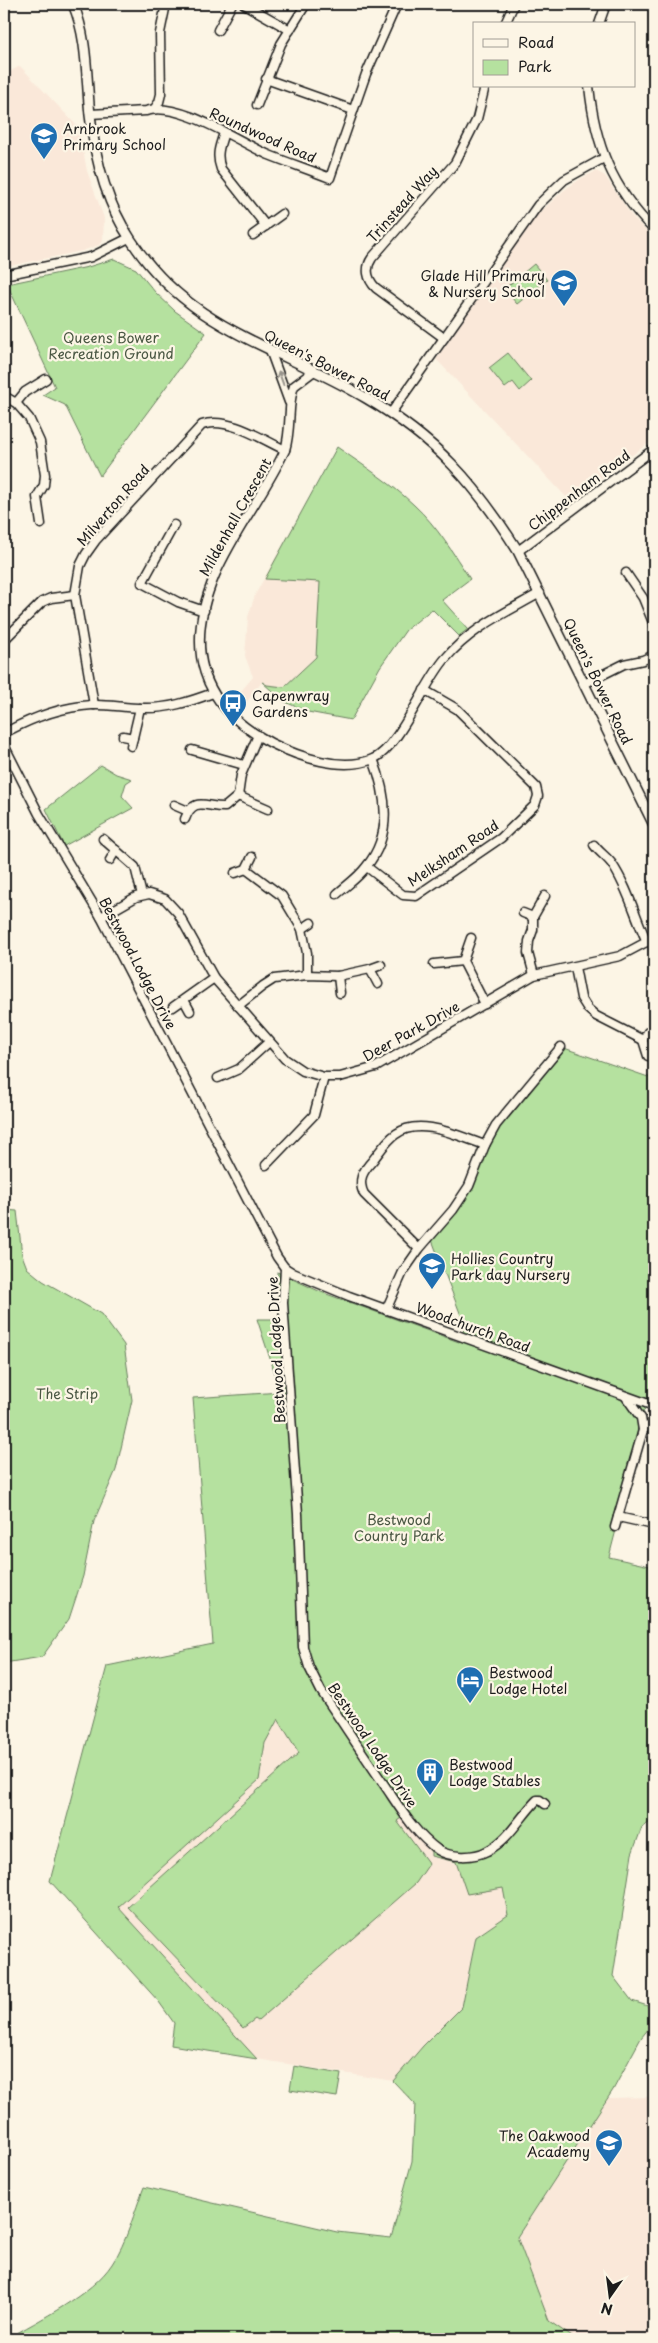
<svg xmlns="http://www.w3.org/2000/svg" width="658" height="2343" font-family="'Playpen Sans',sans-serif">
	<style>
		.built { fill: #fae8d9 }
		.green { fill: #b5e19f; stroke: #687e5e }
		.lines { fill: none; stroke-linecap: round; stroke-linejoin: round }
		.minor-casing { stroke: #1c1c1c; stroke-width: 11 }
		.tertiary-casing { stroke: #1c1c1c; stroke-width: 12 }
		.minor { stroke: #fcf5e5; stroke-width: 8 }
		.tertiary { stroke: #fcf5e5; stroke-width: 9 }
		.oneway { stroke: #97938b }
		.labels { text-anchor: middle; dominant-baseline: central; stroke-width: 4.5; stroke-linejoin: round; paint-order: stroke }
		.poi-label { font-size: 14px; fill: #1c1c1c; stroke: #fcf5e5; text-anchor: start }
		.street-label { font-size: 14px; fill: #1c1c1c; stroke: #fcf5e5 }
		.park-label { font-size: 14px; fill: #4a5743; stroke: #fcf5e5 }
	</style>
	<rect width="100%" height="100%" fill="#fcf5e5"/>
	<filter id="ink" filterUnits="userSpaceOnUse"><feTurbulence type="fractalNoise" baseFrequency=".02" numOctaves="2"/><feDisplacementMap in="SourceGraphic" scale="10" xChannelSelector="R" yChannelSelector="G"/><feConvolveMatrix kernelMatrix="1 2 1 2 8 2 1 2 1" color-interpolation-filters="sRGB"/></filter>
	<g filter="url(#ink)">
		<g class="built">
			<path d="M20,66L79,128L87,171L104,218L103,241L99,245L82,251L4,267V75Z"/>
			<path d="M596,171L605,176L631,215L654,239V439L570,501L436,359L538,214L563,191L580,179Z"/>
			<path d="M337,447L388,483L416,506L441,535L470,579L442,600L468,629L459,636L432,609L406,630L380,667L351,720L308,712L283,701L262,682L239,712L230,704L253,677L245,656L248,617L255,595Z"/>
			<path d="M309,1682L411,1831L431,1852L503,1887L508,1915L476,1937L462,2007L423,2046L393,2081L257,2059L117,1907L259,1780L265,1743L278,1719Z"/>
			<path d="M654,2097V2339H575L549,2322L517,2237L608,2098Z"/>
		</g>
		<g class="green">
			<path d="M114,259L136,269L155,292L175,311L206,333L100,476L65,405L43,395L55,387L7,284L88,267Z"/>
			<path d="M534,264L547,280L517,304L504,289Z"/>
			<path d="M508,353L531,381L520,391L513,382L505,388L489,368Z"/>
			<path d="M337,447C364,466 391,483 414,505C437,526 453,553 470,579L442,600L468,629L459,636L432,609L406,630L380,667L351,720L308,712L283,701L262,682L267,685L284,687L316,657L320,582L265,579Z"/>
			<path d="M101,765L116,774L132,779L126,783L122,796L133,808L64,846L46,809Z"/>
			<path d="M564,1048L654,1079V1391L639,1420L636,1441L612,1529L616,1530L609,1557L654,1567V1820L642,1827L632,1854L613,1976L632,2001L654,2008V2022L641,2038L613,2090L517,2237L549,2321L575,2339H7C38,2320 92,2295 112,2264C127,2242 134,2212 144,2187L337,2232L391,2238L412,2161L415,2104L393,2081L423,2046L462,2007L476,1937L508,1915L503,1888L467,1894L456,1862L431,1856V1852L401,1818L397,1821L429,1864L416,1883L258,2021L255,2019L243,2028L128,1907L299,1753L278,1719L265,1743L259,1780L118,1907L257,2059L171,2045L174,2023L159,2002L50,1881L107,1666L213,1644L193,1398L281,1392L257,1319H279L277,1272L321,1292L459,1342L465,1326L432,1240L463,1202L475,1182L493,1136Z"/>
			<path d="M4,1210L17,1211L22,1255L27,1268L43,1281L101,1314L124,1345L132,1400L116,1470L94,1521L83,1576L69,1619L42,1657L4,1663Z"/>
			<path d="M294,2066L341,2074L337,2097L290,2090Z"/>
		</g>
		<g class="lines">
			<g class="minor-casing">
				<g id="minor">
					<path d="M244,4L290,30"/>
					<path d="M505,24L514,4"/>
					<path d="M599,24L606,4"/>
					<path d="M218,30L232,4"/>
					<path d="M266,79L353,110"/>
					<path d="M589,86C595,145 612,188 654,230"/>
					<path d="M257,105L281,44L306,4"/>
					<path d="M155,108L159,102L161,94L160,33L166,4"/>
					<path d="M90,114L146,111C178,100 239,142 269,155C289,163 310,170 330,178L366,74L397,4"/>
					<path d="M224,133C219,147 216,156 221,169L266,226"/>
					<path d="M253,235L282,214"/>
					<path d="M4,275L91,257L129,238"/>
					<path d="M444,338L376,288C367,279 365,268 372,258L455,163L477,119L485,86"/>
					<path d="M270,350L289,402"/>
					<path d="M314,371L294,386C287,405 292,428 285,450C265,493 234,531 215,575C184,648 200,706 271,743C299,757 342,772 373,759C399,748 424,683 445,659C471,628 505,613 540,593"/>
					<path d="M4,396L16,403L29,418L40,442L45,475L44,485L37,497L41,524"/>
					<path d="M16,403L25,392L46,379"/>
					<path d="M391,413L538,205L564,180L604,158"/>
					<path d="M174,525L142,583L178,602L204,611"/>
					<path d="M518,551L654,449"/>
					<path d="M626,573L643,598L654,625"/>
					<path d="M4,640L42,602L51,598L75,595"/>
					<path d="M584,684L624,664L643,660L654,655"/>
					<path d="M94,705L75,595L80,566L86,554L96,540L202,425C227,416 262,439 285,450"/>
					<path d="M8,731C34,717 61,707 92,705C108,704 125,708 142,708C167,709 189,702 213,693"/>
					<path d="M123,736L133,738"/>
					<path d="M4,745L39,814L101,917L277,1257L285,1268L283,1303L298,1514L303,1647L309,1667L321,1691C342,1722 363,1754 385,1786C400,1808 415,1834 438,1850C451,1858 474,1858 487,1851C509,1840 520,1817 537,1800H540L545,1804"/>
					<path d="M131,746L140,708"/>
					<path d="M192,750L244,765"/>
					<path d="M238,796L241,775L258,735"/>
					<path d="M238,796L268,809"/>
					<path d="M174,805L188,811"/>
					<path d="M185,819C194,795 207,808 225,807L238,796"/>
					<path d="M103,839L135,867L142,895"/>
					<path d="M594,845C599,852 607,857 612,864C628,888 635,916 647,942"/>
					<path d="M110,860L116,850"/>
					<path d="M367,867L403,895L416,896L501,838L535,805L538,796L536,787L457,709L424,690"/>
					<path d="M246,869L282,896L302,929L307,953V975"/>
					<path d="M235,873L246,869L252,857"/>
					<path d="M337,894C347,885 359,877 366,867C393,835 387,795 373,759"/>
					<path d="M523,913L533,917"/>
					<path d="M101,917L136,897L149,894L165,899L178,913L214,978L285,1059L303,1071L324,1077H340L376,1067L534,975L620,956L654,938"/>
					<path d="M302,929L311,923"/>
					<path d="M471,938L463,961L485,1004"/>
					<path d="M434,964L463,961"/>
					<path d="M575,967L581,998L588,1009L596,1016L643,1040"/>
					<path d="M534,975L528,953L529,941L533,930V917L545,896"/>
					<path d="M338,976L340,993"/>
					<path d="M378,984L370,969L381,965"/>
					<path d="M184,1000L190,1011"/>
					<path d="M238,1006L263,986L274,979L307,975L338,976L370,969"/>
					<path d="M173,1007L214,978"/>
					<path d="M648,1056L643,1040L648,1032"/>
					<path d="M218,1078L239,1069L269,1042"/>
					<path d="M266,1165L314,1115L324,1077"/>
					<path d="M419,1249L364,1194C357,1180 363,1171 373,1160C380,1151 387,1140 396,1134C420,1116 460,1137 485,1145"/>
					<path d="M285,1268L293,1273L349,1296L654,1406"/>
					<path d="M386,1310L403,1272L419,1249L453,1210L469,1186L485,1145L496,1125L561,1047"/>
					<path d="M626,1397L641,1418L643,1430"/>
					<path d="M618,1517L654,1525"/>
					<path d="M615,1527L643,1430L654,1422"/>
				</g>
			</g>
			<g class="tertiary-casing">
				<path id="tertiary" d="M73,4C88,39 86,77 90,115C95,159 106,203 131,240C190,331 279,346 366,398C436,439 475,483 518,551L654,825"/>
			</g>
			<use href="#minor" class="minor"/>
			<use href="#tertiary" class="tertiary"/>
		</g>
		<defs><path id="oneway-shaft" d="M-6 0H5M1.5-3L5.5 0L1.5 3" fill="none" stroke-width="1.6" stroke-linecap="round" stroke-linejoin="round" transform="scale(1.25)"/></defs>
		<use class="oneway" href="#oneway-shaft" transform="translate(281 378) rotate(-110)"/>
	</g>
	<defs>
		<g id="school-pin" transform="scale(1.4375)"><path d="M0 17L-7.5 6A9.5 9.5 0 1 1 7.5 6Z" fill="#1f6fb2" stroke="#fcf5e5"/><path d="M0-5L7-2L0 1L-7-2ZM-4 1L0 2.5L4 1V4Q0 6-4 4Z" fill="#fff"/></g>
		<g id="bus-pin" transform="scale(1.4375)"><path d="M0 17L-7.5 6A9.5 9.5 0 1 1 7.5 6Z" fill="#1f6fb2" stroke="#fcf5e5"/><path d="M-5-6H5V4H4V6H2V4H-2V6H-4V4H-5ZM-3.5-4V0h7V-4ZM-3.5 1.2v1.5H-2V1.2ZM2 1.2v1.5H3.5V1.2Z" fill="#fff"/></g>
		<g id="hotel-pin" transform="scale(1.4375)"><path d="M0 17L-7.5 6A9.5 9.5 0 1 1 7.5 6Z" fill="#1f6fb2" stroke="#fcf5e5"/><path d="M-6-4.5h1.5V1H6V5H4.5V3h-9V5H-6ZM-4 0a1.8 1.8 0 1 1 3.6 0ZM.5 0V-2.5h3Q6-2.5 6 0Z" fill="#fff"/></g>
		<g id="building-pin" transform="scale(1.4375)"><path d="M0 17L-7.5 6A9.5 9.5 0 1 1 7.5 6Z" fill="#1f6fb2" stroke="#fcf5e5"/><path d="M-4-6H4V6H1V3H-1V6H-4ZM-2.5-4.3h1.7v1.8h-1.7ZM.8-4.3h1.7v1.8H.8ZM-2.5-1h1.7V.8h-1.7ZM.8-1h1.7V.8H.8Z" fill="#fff"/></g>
	</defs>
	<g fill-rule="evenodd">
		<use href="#school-pin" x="44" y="136"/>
		<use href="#school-pin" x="564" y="283"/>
		<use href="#bus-pin" x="233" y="703"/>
		<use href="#school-pin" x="432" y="1266"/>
		<use href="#hotel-pin" x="470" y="1680"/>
		<use href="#building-pin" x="430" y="1772"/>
		<use href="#school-pin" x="609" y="2143"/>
	</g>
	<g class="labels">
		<g class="poi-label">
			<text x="63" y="128">Arnbrook<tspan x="63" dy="16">Primary School</tspan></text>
			<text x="545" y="275" text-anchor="end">Glade Hill Primary<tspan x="545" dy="16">&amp; Nursery School</tspan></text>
			<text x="252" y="695">Capenwray<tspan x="252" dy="16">Gardens</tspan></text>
			<text x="451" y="1258">Hollies Country<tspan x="451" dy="16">Park day Nursery</tspan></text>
			<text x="489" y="1672">Bestwood<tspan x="489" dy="16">Lodge Hotel</tspan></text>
			<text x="449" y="1764">Bestwood<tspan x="449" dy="16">Lodge Stables</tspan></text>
			<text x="590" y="2135" text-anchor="end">The Oakwood<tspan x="590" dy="16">Academy</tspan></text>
		</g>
		<g class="street-label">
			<text transform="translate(263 135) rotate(24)">Roundwood Road</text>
			<text transform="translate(402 204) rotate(-48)">Trinstead Way</text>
			<text transform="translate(327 365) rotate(27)">Queen's Bower Road</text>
			<text transform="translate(579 490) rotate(-37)">Chippenham Road</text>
			<text transform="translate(113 505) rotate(-49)">Milverton Road</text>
			<text transform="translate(235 517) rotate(-61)">Mildenhall Crescent</text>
			<text transform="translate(598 681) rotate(64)">Queen's Bower Road</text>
			<text transform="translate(453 853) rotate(-34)">Melksham Road</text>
			<text transform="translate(138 963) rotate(62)">Bestwood Lodge Drive</text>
			<text transform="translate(411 1031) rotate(-29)">Deer Park Drive</text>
			<text transform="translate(473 1327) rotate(20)">Woodchurch Road</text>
			<text transform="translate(276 1350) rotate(-93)">Bestwood Lodge Drive</text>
			<text transform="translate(373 1745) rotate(56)">Bestwood Lodge Drive</text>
		</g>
		<g class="park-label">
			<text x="111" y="337">Queens Bower<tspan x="111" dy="16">Recreation Ground</tspan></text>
			<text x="67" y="1393">The Strip</text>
			<text x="399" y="1519">Bestwood<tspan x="399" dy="16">Country Park</tspan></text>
		</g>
	</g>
	<rect width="658" height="2343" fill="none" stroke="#fcf5e5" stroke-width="20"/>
	<rect x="10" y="10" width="638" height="2323" fill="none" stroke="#1c1c1c" stroke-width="2" filter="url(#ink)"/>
	<rect x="473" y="22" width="162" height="65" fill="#fcf5e5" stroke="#a29e95"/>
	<rect x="483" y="39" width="25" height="8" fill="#fcf5e5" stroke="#a29e95"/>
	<text x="518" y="48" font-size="15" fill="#1c1c1c">Road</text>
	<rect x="483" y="60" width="25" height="15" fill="#b5e19f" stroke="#a29e95"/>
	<text x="518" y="72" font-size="15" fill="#1c1c1c">Park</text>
	<g transform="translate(610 2296) rotate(194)" stroke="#fcf5e5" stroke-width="4" paint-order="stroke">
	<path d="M0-4L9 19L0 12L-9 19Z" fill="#1c1c1c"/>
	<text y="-8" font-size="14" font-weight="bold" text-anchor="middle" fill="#1c1c1c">N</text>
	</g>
</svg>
